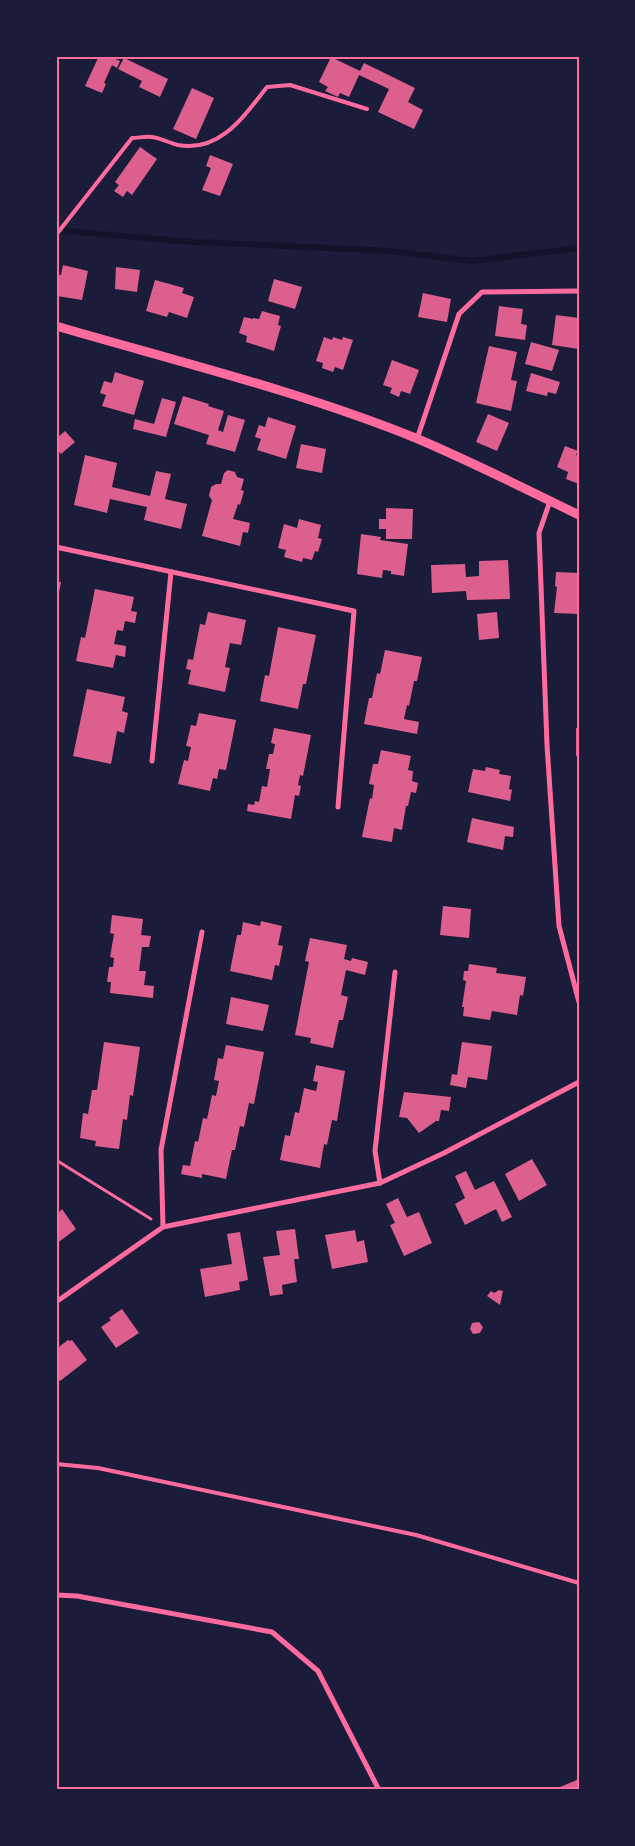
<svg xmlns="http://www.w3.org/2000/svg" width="635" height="1846" font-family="'Asap Condensed',sans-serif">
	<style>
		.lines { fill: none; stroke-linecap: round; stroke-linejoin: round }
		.stream { stroke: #12122b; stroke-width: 6 }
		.building { fill: #dd5f8e }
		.path { stroke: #ff6b9d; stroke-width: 3 }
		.service { stroke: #ff6b9d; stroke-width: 4 }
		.minor { stroke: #ff6b9d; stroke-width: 5 }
		.tertiary { stroke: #ff6b9d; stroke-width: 9 }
		.neatline { fill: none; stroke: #ff6b9d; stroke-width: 2 }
	</style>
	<rect width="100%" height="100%" fill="#1b1b3a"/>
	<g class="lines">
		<path class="stream" d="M56,230L179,241L390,251L472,261L579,248"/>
	</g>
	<g class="building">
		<path d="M99,56H109L120,61L117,68L112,65L104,83L106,84L102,93L85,86Z"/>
		<path d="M331,57L360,71L364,63L415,88L408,102L423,110L414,129L378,112L389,89L359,75L349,97L340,93L338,97L325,91L328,87L319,82Z"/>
		<path d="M124,58L168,79L160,97L139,87L142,81L118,69Z"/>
		<path d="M192,88L214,98L196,139L173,129Z"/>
		<path d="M140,147L157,159L132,195L127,191L123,197L114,191L119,185L115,182Z"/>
		<path d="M210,155L233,164L220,196L202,190L211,168L206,166Z"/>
		<path d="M63,265L88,271L82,300L57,296L59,285L56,284V274L61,275Z"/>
		<path d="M116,267L140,270L137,292L115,289Z"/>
		<path d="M274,279L302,287L295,309L268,301Z"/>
		<path d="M155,280L184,288L182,293L194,297L187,318L169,312L167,317L146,311Z"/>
		<path d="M423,293L451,299L447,322L418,317Z"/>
		<path d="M499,306L523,309L521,324L527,325L525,340L495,336Z"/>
		<path d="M262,311L280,316L278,325L281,326L274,351L246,342L247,336L239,333L244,317L253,319V318L259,319Z"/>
		<path d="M556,315L579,318V349L552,345Z"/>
		<path d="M324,337L332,340L333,337L342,340L343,337L353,340L343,370L335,367L333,372L322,368L323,363L316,361Z"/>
		<path d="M531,342L559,350L552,371L525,364Z"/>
		<path d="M489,346L517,352L511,380L517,381L511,411L476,403Z"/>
		<path d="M392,360L419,370L410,394L401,391L399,397L390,393L392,388L383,385Z"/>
		<path d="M115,372L144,381L134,415L102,406L106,395L100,393L104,381L112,383Z"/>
		<path d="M531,373L560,382L556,394L548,392L547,396L526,391Z"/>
		<path d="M183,396L209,404L208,406L224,411L218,430L223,432L228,415L245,420L235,452L206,444L209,435L174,424Z"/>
		<path d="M162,398L176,402L166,437L133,429L135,419L154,424Z"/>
		<path d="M488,414L509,423L497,451L476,442Z"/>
		<path d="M268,417L296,426L286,459L257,450L261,439L255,437L259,425L265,427Z"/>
		<path d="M65,431L75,442L61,454L56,449V439Z"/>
		<path d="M301,444L326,449L322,473L296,468Z"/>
		<path d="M565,446L578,451L576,455L579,456V484L566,479L568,472L557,467Z"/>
		<path d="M85,455L117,463L112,487L150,496L156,471L171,474L165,499L187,504L181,529L144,520L147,507L110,499L107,513L74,505Z"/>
		<path d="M228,470L235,472L237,477L244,479L241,490L244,491L240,505L238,504L233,519L250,523L248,533L243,532L240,546L202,536L212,500L209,496L211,487L216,484H221L224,473Z"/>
		<path d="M386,508L413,509L412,539H386V529H379V519H386Z"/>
		<path d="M299,519L321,525L318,538L322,539L318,552L315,551L312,560L303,558L302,562L284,557L286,550L278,548L284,524L297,528Z"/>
		<path d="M361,534L381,537L380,540L408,544L404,576L391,574V571L383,570L382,578L357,574Z"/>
		<path d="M508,560L510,599L467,600L466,591L432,593L431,565L465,564L466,577L479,576V561Z"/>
		<path d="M556,572L579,573V614L554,613L557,587L555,586Z"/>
		<path d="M56,581L61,582L57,603H56Z"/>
		<path d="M95,589L134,597L131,611L137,612L135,623L125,621L123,631L117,630L114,644L126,646L125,657L116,655L113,668L76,661L81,637L85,638Z"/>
		<path d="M208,612L246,620L241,645L230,643L225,667L230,668L225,692L188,684L191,670L186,669L188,659L193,660L200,624L205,625Z"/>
		<path d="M497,612L499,638L479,640L477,614Z"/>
		<path d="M278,627L316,635L306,684H303L298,709L260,701L265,675L269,676Z"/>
		<path d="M385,650L422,657L417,681H414L409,706L407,705L404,719L419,722L417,734L364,724L369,698H372L377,673L380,674Z"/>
		<path d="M87,689L125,697L122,711L128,713L124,733L117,731L111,764L73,756Z"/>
		<path d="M199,713L236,720L226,770L219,769L217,779L213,778L210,791L178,784L184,760L188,761L191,747L186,746L191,725L196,726Z"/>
		<path d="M274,728L311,735L303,776L300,775L298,785L301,786L299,796L295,795L291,819L247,811L248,804L254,805L255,801L259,802L262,786L267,787L270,769H266L269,754H273L275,744L271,743Z"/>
		<rect x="576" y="728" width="3" height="28"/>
		<path d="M381,750L411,756L408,770L413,771L412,781L418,783L416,793L411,792L408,806H406L402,830L394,828L392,842L362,837L370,798L372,799L374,785L369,784L373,764H378Z"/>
		<path d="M486,767L500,770L499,774L511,776L509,789L512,790L510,801L468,792L473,769L485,771Z"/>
		<path d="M472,818L514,827L513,837L505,836L503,850L467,842Z"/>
		<path d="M443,906L471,909L469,938L440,935Z"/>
		<path d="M112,915L143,919L141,935L151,936L149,947H142L139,971H146L144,985L154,986L153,998L110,993L111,982H107L109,967H113L114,958L110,957L114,934L110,933Z"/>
		<path d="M261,921L282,926L278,945L283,946L279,966L275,965L272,980L230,971L237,935H241L243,922L260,926Z"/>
		<path d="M310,938L347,945L344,959L351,961L352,958L368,962L365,975L346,970L341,995L348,997L343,1020H339L333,1048L310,1043L311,1038L295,1035L309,962L305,961Z"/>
		<path d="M469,964L497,968L496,973L526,977L523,996L520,995L517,1015L492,1011L490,1020L463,1016L464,1007H462L466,981L463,980L464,971H468Z"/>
		<path d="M231,997L269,1005L263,1031L226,1024Z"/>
		<path d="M104,1042L140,1047L133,1096L130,1095L127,1120L123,1119L119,1149L95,1146L96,1141L80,1138L83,1113L88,1114L92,1090H97Z"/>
		<path d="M462,1042L492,1046L487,1080L468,1077L466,1088L450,1085L452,1074L457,1075Z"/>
		<path d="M226,1045L264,1052L254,1104L249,1103L244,1127L240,1126L235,1150H232L226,1179L202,1174V1178L181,1174L183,1165L190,1166L195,1141L198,1142L203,1118L207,1119L212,1095L216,1096L219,1081L214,1080L218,1058L223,1059Z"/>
		<path d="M316,1065L345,1071L337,1121L332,1120L327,1145L324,1144L320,1168L280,1160L285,1135L290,1136L295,1112L299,1113L304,1088L316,1091L318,1082L313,1081Z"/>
		<path d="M404,1092L451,1097L449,1111L441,1110L439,1121H436L419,1133L407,1118L399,1117Z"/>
		<path d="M532,1159L547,1185L519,1201L505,1174Z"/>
		<path d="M466,1171L475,1190L494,1181L512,1217L502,1222L496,1209L465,1225L455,1204L465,1198L455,1176Z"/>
		<path d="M398,1198L407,1217L419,1212L432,1243L404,1256L390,1225L395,1223L386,1204Z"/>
		<path d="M56,1209L59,1212L62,1209L76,1229L56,1244Z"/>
		<path d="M295,1229L299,1259H294L297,1282L282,1285L283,1294L270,1296L263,1257L280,1255L276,1231Z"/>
		<path d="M355,1230L357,1242L364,1240L368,1262L332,1269L325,1235Z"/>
		<path d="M240,1232L248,1280L239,1282L240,1290L205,1297L200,1269L232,1264L227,1234Z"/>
		<path d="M499,1290L503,1291L500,1305L487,1296L491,1291L494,1293Z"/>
		<path d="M122,1309L139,1333L116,1348L101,1327L111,1320L109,1318Z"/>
		<path d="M479,1322L483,1327L480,1333L473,1334L470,1329L472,1323Z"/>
		<path d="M68,1340L70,1341L72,1340L87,1360L60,1381L56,1377V1349Z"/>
		<path d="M579,1779V1790H553Z"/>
	</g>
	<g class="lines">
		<path class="path" d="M56,1160L151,1219"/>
		<g class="service">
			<path d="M56,235L132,138C138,138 146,136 152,137C161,138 169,143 178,145C220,153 244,116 267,87L290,85L367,109"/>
			<path d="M56,1464L98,1468L416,1535L579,1583"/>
		</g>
		<g class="minor">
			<path d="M417,439L459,314L482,292L579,291"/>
			<path d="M550,501L539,533L547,745L559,926L579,1002"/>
			<path d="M56,547L354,611L338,807"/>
			<path d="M152,761L171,572"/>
			<path d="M380,1183L375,1151L395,972"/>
			<path d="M163,1227L161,1150L202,932"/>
			<path d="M56,1302L163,1227L380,1183L444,1153L579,1082"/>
			<path d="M56,1595L77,1596L272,1632L318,1671L379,1790"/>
		</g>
		<path class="tertiary" d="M56,326C176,361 303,392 418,439C472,462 526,489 579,515"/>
	</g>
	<rect width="635" height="1846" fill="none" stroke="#1b1b3a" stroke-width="115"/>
	<rect x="58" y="58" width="520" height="1730" class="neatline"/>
</svg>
